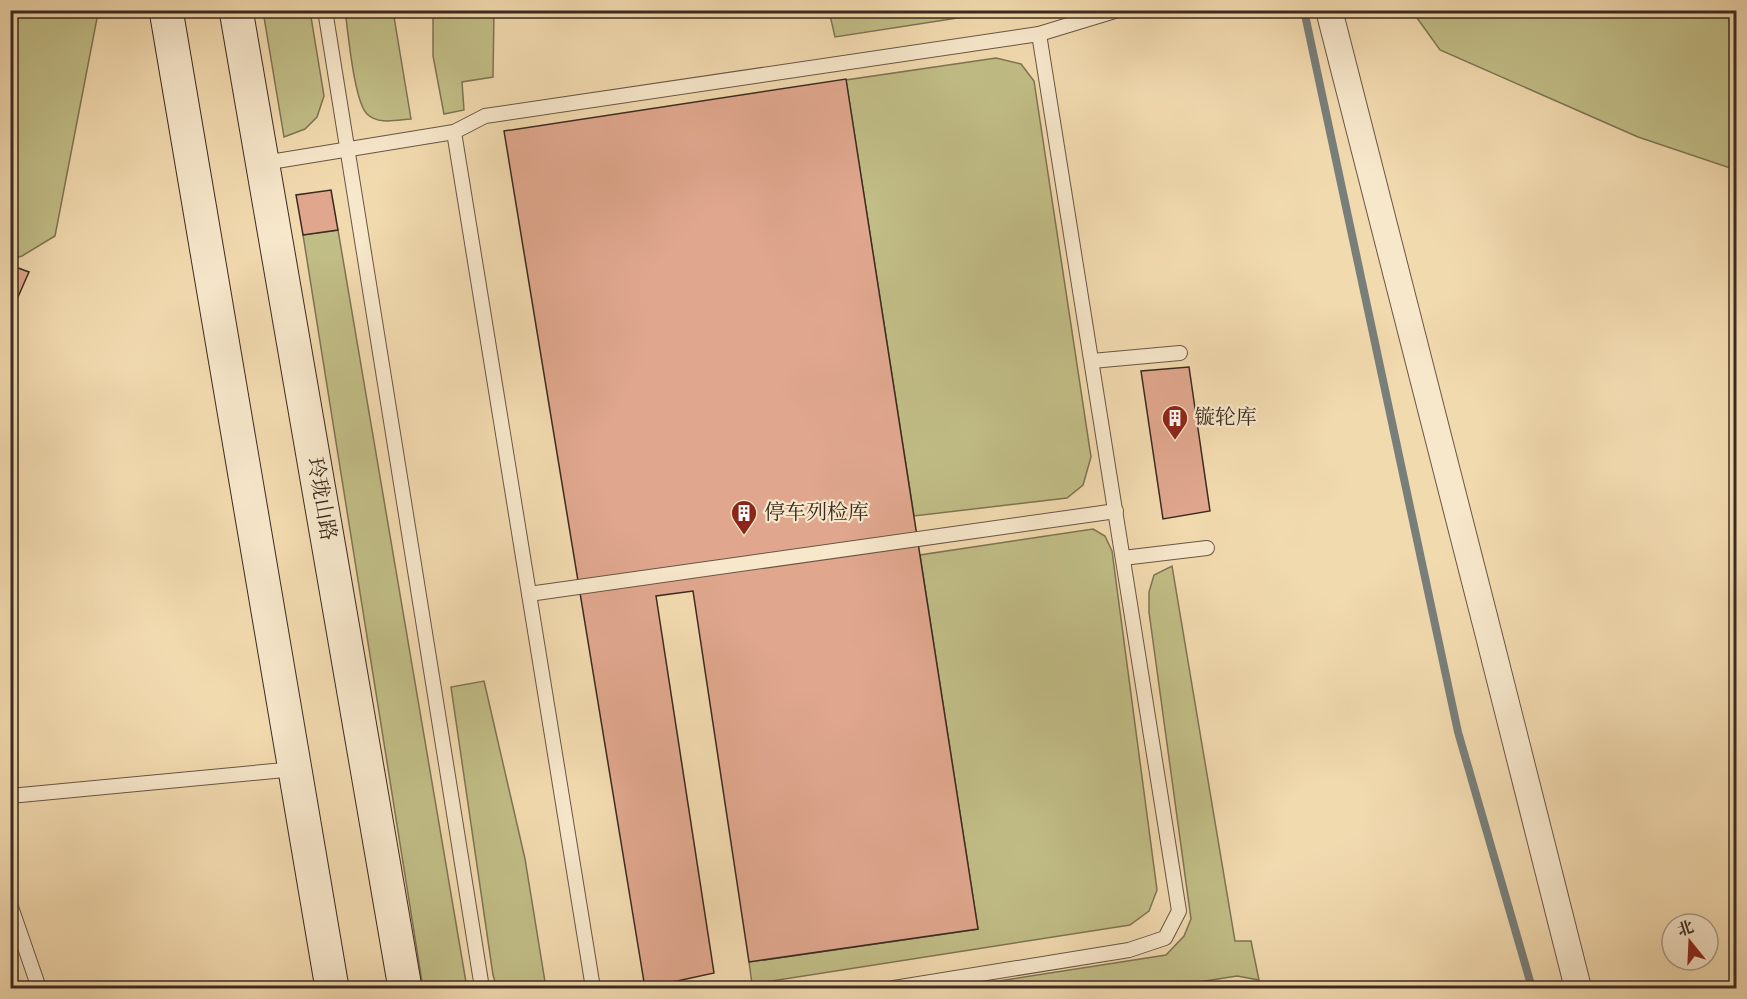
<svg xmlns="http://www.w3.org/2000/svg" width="1747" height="999" font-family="'Libre Bodoni','Noto Serif SC',serif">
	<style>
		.green { fill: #c1bd86; stroke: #7e7453; stroke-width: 1.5 }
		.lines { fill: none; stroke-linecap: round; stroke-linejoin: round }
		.stream { stroke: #787f7b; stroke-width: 8 }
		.building { fill: #e0a78e; stroke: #3b2a20; stroke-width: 1.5 }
		.service-casing { stroke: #695644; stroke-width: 16 }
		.minor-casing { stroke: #695644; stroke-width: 28 }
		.secondary-casing { stroke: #3b2a20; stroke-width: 35 }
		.service { stroke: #f7e7cb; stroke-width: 14 }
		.minor { stroke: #f7e7cb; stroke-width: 26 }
		.secondary { stroke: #f7e7cb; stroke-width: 33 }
		.labels { text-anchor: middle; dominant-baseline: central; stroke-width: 4.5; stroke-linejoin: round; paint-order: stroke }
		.poi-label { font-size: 21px; fill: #3b2a20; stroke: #f7e7cb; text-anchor: start }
		.street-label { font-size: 21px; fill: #3b2a20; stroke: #f7e7cb }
	</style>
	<rect width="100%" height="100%" fill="#f2daaf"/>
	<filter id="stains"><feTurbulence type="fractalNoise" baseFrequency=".00333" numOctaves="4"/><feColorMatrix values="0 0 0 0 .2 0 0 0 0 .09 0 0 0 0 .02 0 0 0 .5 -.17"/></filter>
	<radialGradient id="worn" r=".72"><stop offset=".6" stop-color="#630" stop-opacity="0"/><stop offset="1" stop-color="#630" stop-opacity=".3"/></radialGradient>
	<g class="green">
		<path d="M11,10H97L98,13L55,236L22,256L11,259Z"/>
		<path d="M263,11H310L324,96L317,117L305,129L284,137Z"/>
		<path d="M345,11H393L411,119C397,120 378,125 367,114C354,102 348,30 345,11Z"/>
		<path d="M433,11H494L493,77L462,82L464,110L444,114L433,56Z"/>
		<path d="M829,11V10L1003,11L835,37Z"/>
		<path d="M1412,11H1736V170L1638,137L1440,50Z"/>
		<path d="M996,58L1021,64L1034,81L1091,457L1083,485L1067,498L914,516L846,80Z"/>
		<path d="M338,230L467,988H423L303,235Z"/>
		<path d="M1093,529L1105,536L1112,551L1157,890L1149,911L1130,925L752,984L749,962L978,929L920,555Z"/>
		<path d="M1172,566L1235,941H1251L1259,980L1237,976L1160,988H954L1166,955L1184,936L1191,919L1149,612V592L1154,575Z"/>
		<path d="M484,681L525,859L546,988H497L493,975L451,687Z"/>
	</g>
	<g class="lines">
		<path class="stream" d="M1304,10L1458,732L1532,988"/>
	</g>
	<g class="building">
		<path d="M846,79L978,929L749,962L693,591L656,596L714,973L645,988L504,131Z"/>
		<path d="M331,190L338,230L303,235L296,195Z"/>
		<path d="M10,265L29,272L10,315Z"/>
		<path d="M1189,367L1210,511L1163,519L1141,371Z"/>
	</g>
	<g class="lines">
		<g class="service-casing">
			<g id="service">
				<path d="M325,10L482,988"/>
				<path d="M454,132L593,988"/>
				<path d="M264,163L454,132L485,116L1039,34L1118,10"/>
				<path d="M1092,361L1180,353"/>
				<path d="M1123,558L1207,548"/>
				<path d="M529,594L1116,511"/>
				<path d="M10,796L295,769"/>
				<path d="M10,904L39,988"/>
				<path d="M894,988L1129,950L1165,938L1179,911L1039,34"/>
			</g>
		</g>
		<g class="minor-casing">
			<path id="minor" d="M1329,10L1488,632L1578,988"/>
		</g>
		<g class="secondary-casing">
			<g id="secondary">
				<path d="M166,10L332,988"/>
				<path d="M236,10L405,988"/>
			</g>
		</g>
		<use href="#service" class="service"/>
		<use href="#minor" class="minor"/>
		<use href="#secondary" class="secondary"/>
	</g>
	<defs>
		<g id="building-pin" transform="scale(1.35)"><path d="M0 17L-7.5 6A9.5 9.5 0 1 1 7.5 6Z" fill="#8f2418" stroke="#f7e7cb"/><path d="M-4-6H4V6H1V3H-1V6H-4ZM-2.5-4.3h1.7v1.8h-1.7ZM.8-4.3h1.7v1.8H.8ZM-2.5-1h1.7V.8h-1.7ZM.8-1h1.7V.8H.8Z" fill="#fff"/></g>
	</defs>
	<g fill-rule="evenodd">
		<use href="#building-pin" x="1175" y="418"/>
		<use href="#building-pin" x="744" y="513"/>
	</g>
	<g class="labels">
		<g class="poi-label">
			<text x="1194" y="418">镟轮库</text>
			<text x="764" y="513">停车列检库</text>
		</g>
		<g class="street-label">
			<text transform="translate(321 499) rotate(80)">玲珑山路</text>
		</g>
	</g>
	<rect width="1747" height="999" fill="none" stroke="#f2daaf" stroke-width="36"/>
	<rect x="12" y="12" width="1723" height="975" fill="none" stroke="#3b2a20" stroke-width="3"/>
	<rect x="18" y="18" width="1711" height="963" fill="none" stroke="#3b2a20" stroke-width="1.5"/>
	<g transform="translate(1690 942) rotate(342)"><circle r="28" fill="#f7e7cb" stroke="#ac9b87" stroke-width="1.5"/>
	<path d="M0-4.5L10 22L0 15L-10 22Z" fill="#8f2418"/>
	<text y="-9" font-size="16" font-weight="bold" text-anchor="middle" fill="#3b2a20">北</text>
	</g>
	<rect width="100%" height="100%" filter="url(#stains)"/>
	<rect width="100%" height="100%" fill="url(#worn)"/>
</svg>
